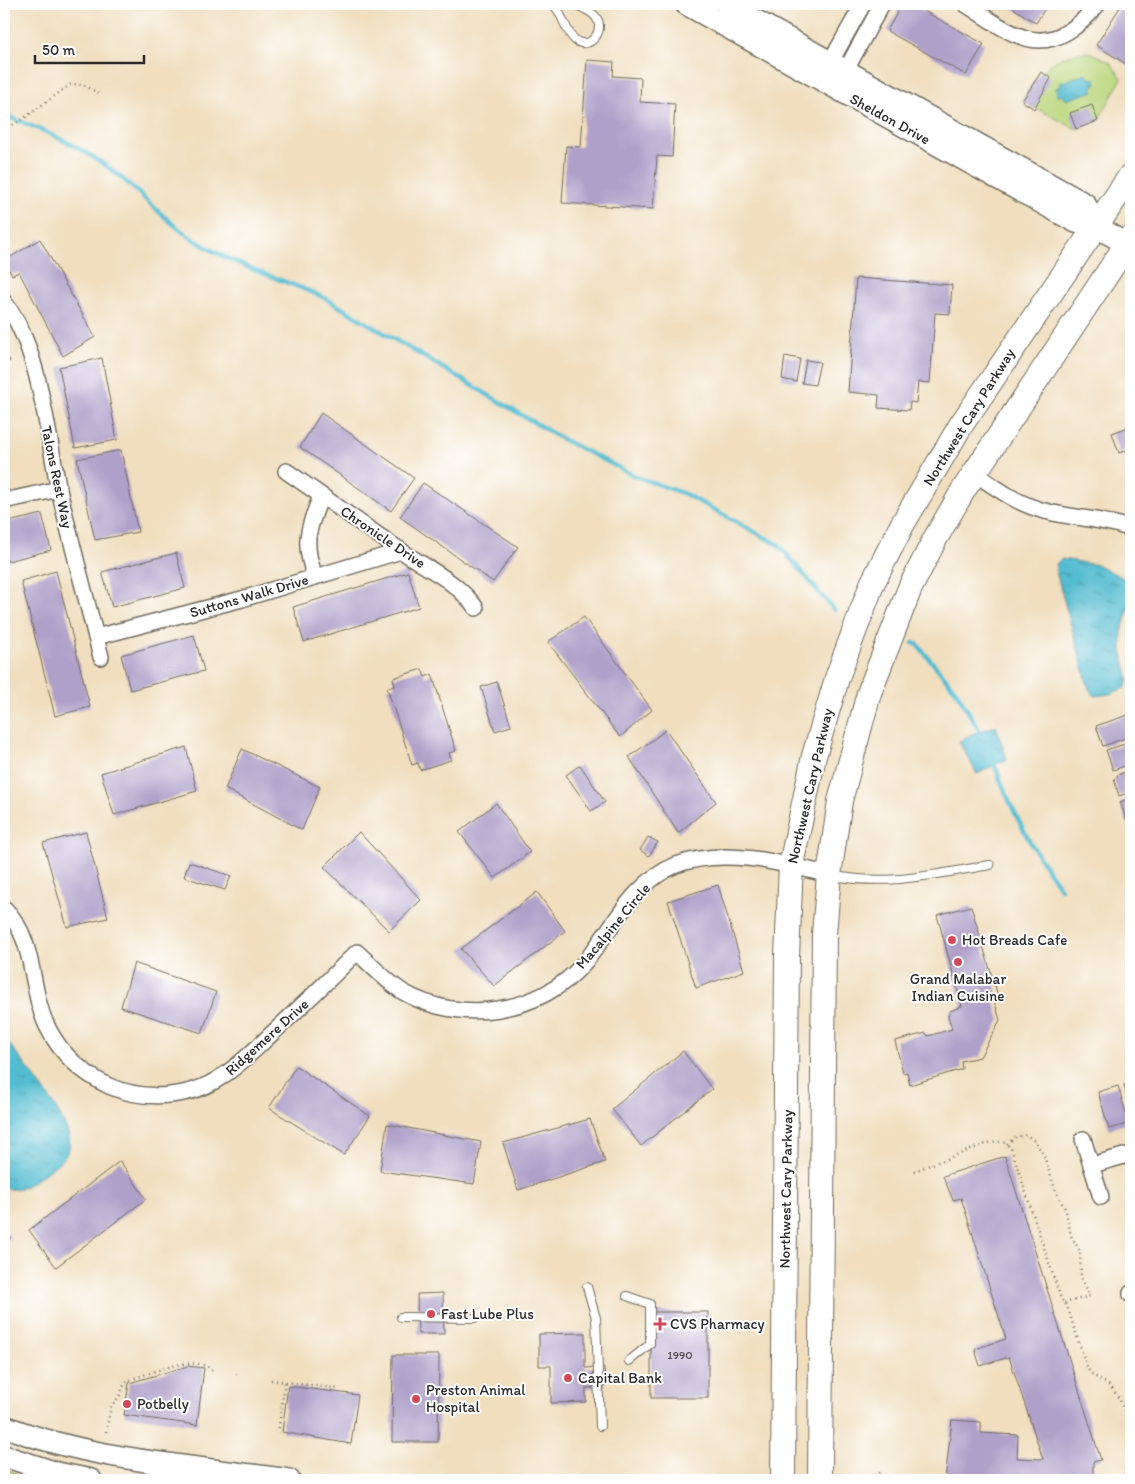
<svg xmlns="http://www.w3.org/2000/svg" width="1135" height="1484" font-family="Itim,sans-serif">
	<style>
		.grass { fill: url(#grass-dots); stroke: #728054 }
		.pitch { fill: #b9d67c; stroke: #728054 }
		.water { fill: url(#water-ripples); stroke: #3f747e }
		.lines { fill: none; stroke-linecap: round; stroke-linejoin: round }
		.stream { stroke: #53bcd0; stroke-width: 4.5 }
		.building { fill: #afa0c9 }
		.lane-casing { stroke: #706a5e; stroke-width: 10 }
		.street-casing { stroke: #706a5e; stroke-width: 18 }
		.secondary-casing { stroke: #706a5e; stroke-width: 24 }
		.primary-casing { stroke: #706a5e; stroke-width: 26 }
		.path { stroke: #706a5e; stroke-width: 2.5; stroke-dasharray: 1 4; stroke-linecap: butt }
		.lane { stroke: #fff; stroke-width: 8 }
		.street { stroke: #fff; stroke-width: 15 }
		.secondary { stroke: #fff; stroke-width: 21 }
		.primary { stroke: #fff; stroke-width: 24 }
		.poi-dot { fill: #d1495b; stroke: #fff; stroke-width: 2 }
		.labels { text-anchor: middle; dominant-baseline: central; stroke-width: 4; stroke-linejoin: round; paint-order: stroke }
		.number-label { font-size: 12px; fill: #4c4852 }
		.street-label { font-size: 15px; fill: #2b2b2b; stroke: #fff }
		.poi-label { font-size: 15px; fill: #2b2b2b; stroke: #fff; text-anchor: start }
	</style>
	<defs>
		<pattern id="grass-dots" width="8" height="8" patternUnits="userSpaceOnUse" patternTransform="scale(1.25)"><rect width="8" height="8" fill="#b9d67c"/><path d="M2 2h.1M6 6h.1" fill="none" stroke="#9fb86b" stroke-width="1.8" stroke-linecap="round"/></pattern>
		<pattern id="water-ripples" width="26" height="14" patternUnits="userSpaceOnUse" patternTransform="scale(1.25)"><rect width="26" height="14" fill="#53bcd0"/><path d="M2 4q2-2 4 0t4 0M15 11q2-2 4 0t4 0" fill="none" stroke="#4599a9"/></pattern>
	</defs>
	<rect width="100%" height="100%" fill="#fff"/>
	<filter id="ink" filterUnits="userSpaceOnUse"><feTurbulence type="fractalNoise" baseFrequency=".02" numOctaves="2"/><feDisplacementMap in="SourceGraphic" scale="10" xChannelSelector="R" yChannelSelector="G"/><feConvolveMatrix kernelMatrix="1 2 1 2 8 2 1 2 1" color-interpolation-filters="sRGB"/></filter>
	<filter id="wash" filterUnits="userSpaceOnUse"><feTurbulence type="fractalNoise" baseFrequency=".0096" numOctaves="4" result="noise"/><feDisplacementMap in="SourceGraphic" scale="20" xChannelSelector="R" yChannelSelector="G"/><feGaussianBlur stdDeviation="1.12" result="paint"/><feColorMatrix in="noise" values="0 0 0 0 0 0 0 0 0 0 0 0 0 0 0 0 0 1.4 0 .05"/><feComposite in="paint" operator="in"/></filter>
	<g filter="url(#wash)">
		<rect width="100%" height="100%" fill="#f0debe"/>
		<path class="grass" d="M4,1468L30,1480H4Z"/>
		<path class="pitch" d="M1090,52L1110,62L1122,78L1098,121L1076,129L1022,101C1040,71 1052,54 1090,52Z"/>
		<g class="water">
			<path d="M1087,73L1089,78L1095,79L1096,83L1092,86L1094,91L1066,100L1064,96L1057,95L1056,88L1061,86L1059,83Z"/>
			<path d="M1062,559L1098,565L1131,582V601L1122,630V650L1129,681L1125,688L1110,694L1095,696L1089,689L1056,572V564Z"/>
			<path d="M996,726L1007,759L977,774L959,742L971,734Z"/>
			<path d="M4,1037C19,1058 77,1125 69,1148C66,1159 54,1166 45,1173C33,1182 20,1193 4,1188V1131L11,1102L4,1066Z"/>
		</g>
		<g class="lines">
			<g class="stream">
				<path d="M4,115C40,129 77,144 109,168C139,190 162,219 193,239C234,266 280,278 325,298L562,439L637,477L685,494L779,545L834,610"/>
				<path d="M913,643L917,644L956,691L982,735"/>
				<path d="M993,761C1010,808 1031,849 1061,889"/>
			</g>
		</g>
		<g id="blocks">
			<g class="building">
				<path d="M902,4H911L984,44L966,75L887,31Z"/>
				<path d="M1007,4H1048L1036,23Z"/>
				<path d="M1122,4H1131V63L1129,66L1096,45Z"/>
				<path d="M587,60L614,62L613,76L641,78L640,102L675,104L672,157L657,156L653,209L562,203L566,146L581,147Z"/>
				<path d="M1041,72L1051,78L1034,109L1022,101Z"/>
				<path d="M1092,105L1098,121L1076,129L1070,113Z"/>
				<path d="M40,239L95,337L63,356L19,272L12,275L4,261Z"/>
				<path d="M856,278L952,285L950,314L935,313L930,383L918,382L916,403L910,402L909,410L878,408L879,395L848,392Z"/>
				<path d="M4,349L10,361L4,364Z"/>
				<path d="M785,356L800,359L796,382L782,379Z"/>
				<path d="M102,358L117,440L75,448L59,367Z"/>
				<path d="M806,360L820,362L815,385L802,383Z"/>
				<path d="M321,413L414,478L391,511L300,447Z"/>
				<path d="M1131,426V449L1119,453L1112,433Z"/>
				<path d="M121,450L138,532L95,540L77,459Z"/>
				<path d="M423,483L518,547L493,582L400,517Z"/>
				<path d="M42,514L51,550L4,562V523Z"/>
				<path d="M176,553L185,588L112,607L102,572Z"/>
				<path d="M56,571L90,707L55,716L21,581Z"/>
				<path d="M408,572L419,607L304,642L293,607Z"/>
				<path d="M584,617L652,710L620,737L548,642Z"/>
				<path d="M194,635L204,671L130,690L121,655Z"/>
				<path d="M422,669L425,677L432,674L456,751L449,753L451,760L420,770L418,763L412,765L387,688L395,686L393,678Z"/>
				<path d="M497,682L511,726L495,731L481,687Z"/>
				<path d="M1131,714V736L1103,746L1096,726Z"/>
				<path d="M666,730L716,802L678,833L629,757Z"/>
				<path d="M1131,742V764L1113,770L1106,750Z"/>
				<path d="M186,747L197,791L114,815L101,773Z"/>
				<path d="M242,749L320,787L302,830L225,789Z"/>
				<path d="M580,765L605,802L591,811L566,775Z"/>
				<path d="M1131,770V792L1119,796L1114,779L1118,777L1117,775Z"/>
				<path d="M1131,798V820L1127,822L1120,802Z"/>
				<path d="M496,803L530,852L495,878L459,832Z"/>
				<path d="M86,832L108,918L67,927L43,843Z"/>
				<path d="M359,832L421,900L389,931L324,867Z"/>
				<path d="M648,837L658,842L649,856L640,850Z"/>
				<path d="M189,862L231,876L225,890L184,877Z"/>
				<path d="M718,885L744,971L696,988L668,901Z"/>
				<path d="M537,892L565,931L494,986L461,949Z"/>
				<path d="M971,906L998,996L993,997L1000,1020L980,1057L961,1061L962,1069L910,1085L907,1072L903,1073L895,1041L926,1033L928,1036L952,1029L948,1016L950,1011L962,1006L937,915Z"/>
				<path d="M134,963L216,992L202,1033L121,1007Z"/>
				<path d="M683,1051L712,1089L641,1146L612,1109Z"/>
				<path d="M296,1066L370,1116L344,1155L269,1108Z"/>
				<path d="M1131,1082V1109L1124,1085Z"/>
				<path d="M1118,1086L1129,1123L1109,1129L1098,1092Z"/>
				<path d="M590,1119L605,1162L518,1190L503,1143Z"/>
				<path d="M387,1124L481,1142L474,1184L380,1171Z"/>
				<path d="M1005,1156L1101,1460L1093,1462V1480H945L952,1420L981,1422V1433L1018,1435L1017,1458L1043,1459L1009,1357L980,1366L975,1349L1006,1339L961,1198L953,1200L943,1176Z"/>
				<path d="M120,1161L146,1199L56,1267L29,1230Z"/>
				<path d="M4,1229L10,1238L4,1242Z"/>
				<path d="M443,1293L444,1334H418L417,1294Z"/>
				<rect x="651" y="1312" width="57" height="86"/>
				<path d="M585,1333V1368L604,1367L605,1387L586,1388V1402L551,1403V1366H539V1334Z"/>
				<path d="M393,1355H439L438,1442H392Z"/>
				<path d="M188,1366L204,1368L197,1425L124,1415L129,1383Z"/>
				<path d="M288,1386L358,1395L351,1444L282,1432Z"/>
			</g>
		</g>
	</g>
	<g filter="url(#ink)">
		<use href="#blocks" fill-opacity="0" stroke="#706a5e" stroke-width="1"/>
		<g class="lines">
			<g class="lane-casing">
				<g id="lane">
					<path d="M553,4C563,14 565,31 575,40C590,52 608,28 594,15C589,10 580,7 574,4"/>
					<path d="M831,875C884,887 937,874 990,865"/>
					<path d="M587,1287L596,1318L600,1426"/>
					<path d="M627,1296L650,1304V1344L629,1361"/>
					<path d="M401,1317L475,1318"/>
				</g>
			</g>
			<g class="street-casing">
				<g id="street">
					<path d="M965,4C982,14 1006,33 1026,38C1055,47 1081,25 1098,4"/>
					<path d="M826,70L863,4"/>
					<path d="M841,79L882,4"/>
					<path d="M4,302C40,346 47,434 59,490C72,546 87,601 101,657"/>
					<path d="M286,471C324,497 361,524 400,550C426,568 457,581 476,608"/>
					<path d="M974,473C996,488 1019,505 1045,511C1074,519 1103,518 1131,529"/>
					<path d="M4,501L59,489"/>
					<path d="M315,577C302,541 308,530 321,496"/>
					<path d="M96,637L242,599L401,551"/>
					<path d="M4,908C38,941 28,991 49,1030C62,1055 84,1074 109,1086C144,1101 189,1099 221,1077C242,1064 259,1045 278,1028C305,1003 331,978 357,952C372,966 386,981 403,992C460,1025 541,1014 584,963C612,930 633,882 676,865C724,847 782,863 829,875"/>
					<path d="M1083,1139L1101,1197"/>
					<path d="M1092,1165L1131,1154"/>
					<path d="M1131,1293V1295"/>
				</g>
			</g>
			<g class="secondary-casing">
				<g id="secondary">
					<path d="M686,4L1076,222L1097,227L1127,244"/>
					<path d="M726,4L1085,204L1097,227"/>
					<path d="M4,1426C94,1461 194,1466 289,1480"/>
					<path d="M4,1456L57,1473L91,1480"/>
				</g>
			</g>
			<g class="primary-casing">
				<g id="primary">
					<path d="M783,1480L787,956L791,865L814,756L838,675L872,584L902,525L961,425L1131,175"/>
					<path d="M820,1480L824,934L829,875L840,801L869,693L910,588L935,539L964,489L1131,238"/>
				</g>
			</g>
			<g class="path">
				<path d="M4,130L23,119L71,84L84,85L98,93"/>
				<path d="M1007,1144L1016,1137L1026,1135L1035,1141L1044,1156L1055,1189L1066,1211L1071,1236L1080,1251L1081,1278L1090,1296L1064,1303"/>
				<path d="M914,1171L991,1142H1003L1011,1148L1061,1299L1067,1306L1087,1367C1092,1379 1106,1380 1113,1390C1132,1412 1133,1455 1122,1480"/>
				<path d="M236,1374L239,1376"/>
				<path d="M271,1380L340,1389"/>
				<path d="M106,1432L111,1406L119,1397L125,1383L129,1380C149,1374 195,1353 211,1370L214,1368"/>
				<path d="M278,1433L285,1382"/>
				<path d="M873,1480V1476L881,1472"/>
			</g>
			<use href="#lane" class="lane"/>
			<use href="#street" class="street"/>
			<use href="#secondary" class="secondary"/>
			<use href="#primary" class="primary"/>
		</g>
	</g>
	<g class="poi-dot">
		<circle cx="952" cy="940" r="5"/>
		<circle cx="958" cy="962" r="5"/>
		<circle cx="431" cy="1314" r="5"/>
		<path d="M657.5 1316.5h5v5h5v5h-5v5h-5v-5h-5v-5h5z"/>
		<circle cx="568" cy="1378" r="5"/>
		<circle cx="416" cy="1399" r="5"/>
		<circle cx="127" cy="1404" r="5"/>
	</g>
	<g class="labels">
		<g class="number-label">
			<text x="680" y="1355">1990</text>
		</g>
		<g class="street-label">
			<text transform="translate(890 119) rotate(29)">Sheldon Drive</text>
			<text transform="translate(969 417) rotate(-58)">Northwest Cary Parkway</text>
			<text transform="translate(57 477) rotate(78)">Talons Rest Way</text>
			<text transform="translate(383 537) rotate(34)">Chronicle Drive</text>
			<text transform="translate(249 596) rotate(-16)">Suttons Walk Drive</text>
			<text transform="translate(810 786) rotate(-77)">Northwest Cary Parkway</text>
			<text transform="translate(613 926) rotate(-50)">Macalpine Circle</text>
			<text transform="translate(267 1037) rotate(-42)">Ridgemere Drive</text>
			<text transform="translate(786 1189) rotate(-89)">Northwest Cary Parkway</text>
		</g>
		<g class="poi-label">
			<text x="962" y="940">Hot Breads Cafe</text>
			<text x="958" y="979" text-anchor="middle">Grand Malabar<tspan x="958" dy="17">Indian Cuisine</tspan></text>
			<text x="441" y="1314">Fast Lube Plus</text>
			<text x="670" y="1324">CVS Pharmacy</text>
			<text x="578" y="1378">Capital Bank</text>
			<text x="426" y="1390">Preston Animal<tspan x="426" dy="17">Hospital</tspan></text>
			<text x="137" y="1404">Potbelly</text>
		</g>
	</g>
	<rect width="1135" height="1484" fill="none" stroke="#fff" stroke-width="20"/>
	<path d="M35 55v8h109v-8" fill="none" stroke="#2b2b2b" stroke-width="2.5"/>
	<text x="42" y="55" font-size="15" fill="#2b2b2b" stroke="#ffffff" stroke-width="4" paint-order="stroke">50 m</text>
</svg>
